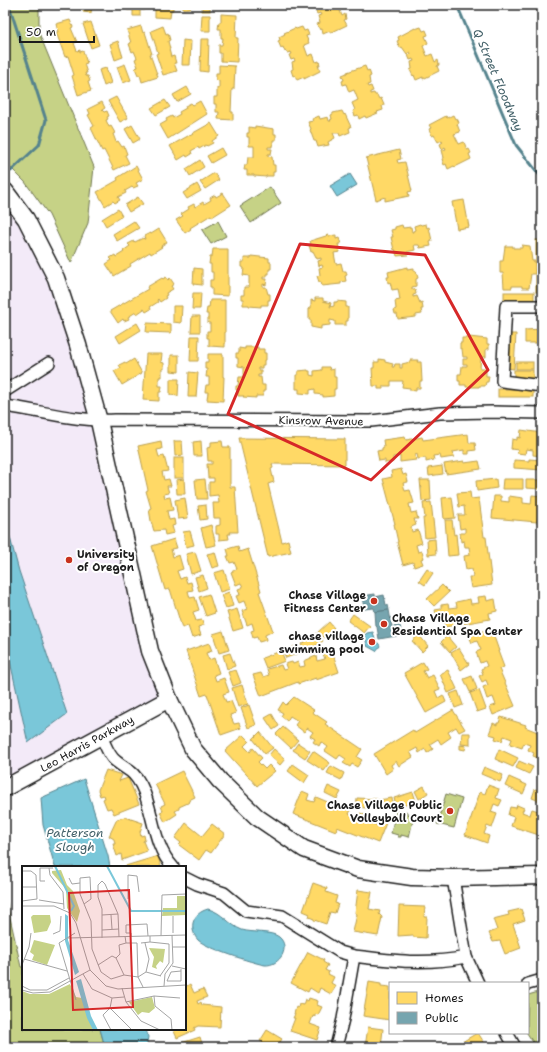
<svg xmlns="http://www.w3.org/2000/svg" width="547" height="1052" font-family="'Shantell Sans',sans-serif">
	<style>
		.built { fill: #f3eaf8 }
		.green { fill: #c6d286; stroke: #717751 }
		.water { fill: #7ac7d9; stroke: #54838d }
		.homes { fill: #ffd966; stroke: #bba050 }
		.public { fill: #76a5af; stroke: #5b7c83 }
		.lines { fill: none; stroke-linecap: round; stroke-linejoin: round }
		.stream { stroke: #54838d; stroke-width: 3 }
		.street-casing { stroke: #1c1c1c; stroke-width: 14 }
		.secondary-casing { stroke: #1c1c1c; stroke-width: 19 }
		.street { stroke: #fff; stroke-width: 11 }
		.secondary { stroke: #fff; stroke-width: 16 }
		.marked { fill: none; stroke: #d62828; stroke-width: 3; stroke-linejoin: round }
		.poi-dot { fill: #c8321e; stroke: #fff; stroke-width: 1.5 }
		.labels { text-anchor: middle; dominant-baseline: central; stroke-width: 4; stroke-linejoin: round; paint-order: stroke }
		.street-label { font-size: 11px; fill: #1c1c1c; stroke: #fff }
		.poi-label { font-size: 11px; font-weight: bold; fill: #1c1c1c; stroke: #fff; text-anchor: end }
		.water-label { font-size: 12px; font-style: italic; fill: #426068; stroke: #fff }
		.inset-river { fill: none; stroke: #7ac7d9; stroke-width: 2 }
		.inset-road { fill: none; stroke: #a4a4a4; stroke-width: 1 }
		.view { fill: #d62828; fill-opacity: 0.15; stroke: #d62828; stroke-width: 2 }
		.inset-edge { fill: none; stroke: #1c1c1c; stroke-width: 2 }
	</style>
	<rect width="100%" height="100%" fill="#fff"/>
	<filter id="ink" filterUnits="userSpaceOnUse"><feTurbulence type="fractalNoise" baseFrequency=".025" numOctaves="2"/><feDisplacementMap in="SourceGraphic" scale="8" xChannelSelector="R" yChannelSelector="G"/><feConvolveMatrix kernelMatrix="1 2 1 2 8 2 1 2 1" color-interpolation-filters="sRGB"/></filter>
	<g filter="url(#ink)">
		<path class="built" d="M5,191L56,278L169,699L5,788Z"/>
		<g class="green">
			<path d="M5,5H39V33L94,167L88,223L71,263L49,215L25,182L5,162Z"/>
			<path d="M270,187L281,203L251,223L240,206Z"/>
			<path d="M218,221L226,236L211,244L202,230Z"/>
			<path d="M446,794L462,799L454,828L437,824Z"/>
			<path d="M396,811L404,813L405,811L407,812V814L414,816L409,837L401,835V837H398V835L391,833Z"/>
			<path d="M5,895L21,967H23V1029H100L105,1047H5Z"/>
			<path d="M542,991V1047H536L527,1033L528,995Z"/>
		</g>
		<g class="water">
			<path d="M350,174L357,185L337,197L330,186Z"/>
			<path d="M5,519L19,571L67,714L28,743L10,661L5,648Z"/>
			<path d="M373,632L375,640L379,644L380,646L376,651L367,646L365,635L367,633Z"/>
			<path d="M84,779L108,856L110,867H55L43,825L41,798Z"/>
			<path d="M208,909C222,912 229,925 242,930C252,933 272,931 279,937C291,947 280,966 265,965C253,963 206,948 198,940C194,936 192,929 193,923C195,915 201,911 208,909Z"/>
			<path d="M100,1029H146L148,1037L146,1047H105Z"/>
		</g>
		<g class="homes">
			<path d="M59,5H71V7L58,6Z"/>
			<path d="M84,5H92L91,13L83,12Z"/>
			<path d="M126,5H145V10H140V16H133V10H127Z"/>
			<path d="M155,5H173V10H171L170,18L155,17Z"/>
			<path d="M183,5H191V8L183,9Z"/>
			<rect x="202" y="5" width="8" height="6"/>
			<path d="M224,5H240V8L224,7Z"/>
			<path d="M313,5H332L334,10L339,8L342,16L345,14L346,19L344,20L347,25L330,33V31L323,34L322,29L320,30L317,24L320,23L318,16L321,15L320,13L317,14L315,9L318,8V6L314,7Z"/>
			<path d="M221,14L237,15L236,38H238L237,62L221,61V53H219V45H222L223,38H221V29H218L219,22H221Z"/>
			<path d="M202,15H210V31H201Z"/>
			<path d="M70,20L73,27L71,28L77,42L74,43L77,51L80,50V52L83,51L87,63L84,64L87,73H85L86,76H88L90,81L88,82L91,91L78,95L72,76L74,75L68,56L65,57L56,32H58L56,24Z"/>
			<path d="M91,22L99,45L91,48L83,24Z"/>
			<path d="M141,26L143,33L145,32L152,54H150L158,77L142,82L140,75H138L135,68L138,67L135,59L137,58L134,51L132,52L129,44L131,43L127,30Z"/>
			<path d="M163,26L166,34L168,33L170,40L168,41L170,49H169L171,57L174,56L176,63H174L177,71L163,75L156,54L158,53L151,31Z"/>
			<path d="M302,27L304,31L307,30L309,35L306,36L309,43L304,45L308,56L313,54L316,62L319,61L320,65H318L320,71L304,79V77L297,80L295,75L293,76L291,70L293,69L292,62L295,61L294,59L291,60L289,55L292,54L291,52L287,53L286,51L285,52L283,47L281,48L278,41L280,40L279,37L285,34L284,33L295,28L296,29Z"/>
			<path d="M421,27L423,31L426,30L428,35L425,36L428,43L423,46L427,56L432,54L435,62L438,60L439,65L437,66L439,71L423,79V77L416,80L414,75L413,76L410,70L412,69L411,62L414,61L413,59L410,60L408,55L411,54L410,52L407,54L402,47L400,48L397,41L399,40L398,37L415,28V29Z"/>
			<path d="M201,39H209L208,72L200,71Z"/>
			<path d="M183,40L191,41L190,65H182Z"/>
			<path d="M118,41L123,57L115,60L110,44Z"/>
			<path d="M125,64L131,80L123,83L117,67Z"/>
			<path d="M219,65L235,66L234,89H232L231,112H233V120L218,119L219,112H216V104H214V97H217V88H219V81L216,80V73H219Z"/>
			<path d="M365,66L367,71L369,70L371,76L369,77L370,84L367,85L368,87L371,86L373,91L370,92V94L374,93L375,95H377L379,99L381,98L384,105L382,106L383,110L377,112L378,113L366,118L365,116L359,119L358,115L355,116L353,111L355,110L352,103L358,100L354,90L349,92L346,84L343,85L342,81L344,80L342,75L347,73V72Z"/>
			<path d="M106,68L111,83L104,86L99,70Z"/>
			<path d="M187,87L191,94L177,102L173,95Z"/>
			<path d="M116,97L128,118L120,122L108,101Z"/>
			<path d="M165,100L170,107L156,115L151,108Z"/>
			<path d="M200,101L207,114L168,139L160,125L167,121L166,119L172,116L173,118L180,114L179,112L186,108L185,106L191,103L193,105Z"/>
			<path d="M102,102L105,108L102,110L104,112L107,111L109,116L107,117L108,119L106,120L109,127L111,126L115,133L113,134L116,142L118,141L122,147L124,146L127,154L125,155L129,163L114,170L104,150L102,151L91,128L94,126L88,115L90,114L88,109Z"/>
			<path d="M342,111L344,115L345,114L351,127L349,128L350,132L340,136L339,133H333L335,138L328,142L329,145L318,147L316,141H314L310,130L311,129L308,122L313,121L312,119L319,116L320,119L328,117L329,121H331L330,120L332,119L331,115L333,114V113Z"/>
			<path d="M453,115L455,119L457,118L459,123L457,124L460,132L454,134L459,144L464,142L467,150L469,149L471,153L469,154L471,159L455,167L454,166L448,169L446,164L444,165L442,159L444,158L442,150L446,149L445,147L442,149L440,144L443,142L442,140L438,142L434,135L432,136L429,129L431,128L429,125L446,116L447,118Z"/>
			<path d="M211,123L219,136L212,141L213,143L207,146L206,145L199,149L198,147L191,151L192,154L187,157L186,155L178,160L170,146Z"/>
			<path d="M132,125L140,139L133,143L125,129Z"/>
			<path d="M255,126L274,129V134H276V140H273V145H272V147H268V149H272L271,154H268V156L272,157L273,165H275V172H273V176H266V177L254,176V175H247V170H244L245,165H247L248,157H254V146H249V137H247V133H249V127L255,128Z"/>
			<path d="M221,148L225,155L211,163L207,156Z"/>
			<path d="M399,150L401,159L397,160L398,163L405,162L412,191L408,192L409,196L385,201V197L376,200L366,158Z"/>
			<path d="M200,160L204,167L190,176L186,169Z"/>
			<path d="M136,166L143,179L136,183L138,186L133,188L132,187L125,191L126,193L118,197L120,200L115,203L113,201L105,206L97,192L118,180L117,178Z"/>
			<path d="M214,173L219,180L205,189L200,182Z"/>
			<path d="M197,184L201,191L187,199L183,193Z"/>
			<path d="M223,193L231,205L212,217L211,215L190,228L191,229L185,233L176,220L183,216L181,214L189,209L188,207L194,204L195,207L203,202L204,204L211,200L210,198L215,195L216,197Z"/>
			<path d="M138,197L143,204L129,212L125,205Z"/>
			<path d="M464,200L469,227L457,229L452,202Z"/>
			<path d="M118,209L122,216L106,226L102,219Z"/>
			<path d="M134,221L139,228L117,241L113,234Z"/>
			<path d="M420,224L421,225L426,224L427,228L429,227L432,241L430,242L431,246L420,248L419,245H414L415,250L407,252L408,255L397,256L395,249L394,250L391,237H393L391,230L395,229V227L402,225L403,228L411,227L412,232H413V231L415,230L414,226Z"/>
			<path d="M159,229L167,242L161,246L162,247L151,254L150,252L130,264L131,266L114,276L106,264L112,260L110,258L115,255L116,257L124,252L123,251L130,246L128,244L134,241L135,242L143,238L144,239H145L144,236L150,233L151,234Z"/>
			<path d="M329,235V236L336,235V239L339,238L341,244H338L340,252L334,253L336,264L341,263L343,271H346L347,275L345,276L346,281L341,282V284L322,286L321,282H319L317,276L320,275L319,268L323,267L322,265L319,266L318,261L321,260V258L317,259L313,251L311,252L309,245L311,244L310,241Z"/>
			<rect x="536" y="240" width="6" height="25"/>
			<path d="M522,245L530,246L532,261H535V274H531L529,288H522V286H512V288H504L503,273H500V261H503L505,246H513V248H522Z"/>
			<path d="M213,249H228V296L212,295V287H210V280H213V272H211V264H209L210,257H212Z"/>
			<path d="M251,256L269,258V262H271V269H269V274H267V277H263V279H267L266,285L263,284V287H266L268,294H270V300H268V305H261V307L249,306V305H243V299H241V295H244V287H249V276L243,275L244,268L241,267V262H244V258H251Z"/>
			<path d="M407,267V269L414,268V271H416L418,278L416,279V286L412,287V289H415L416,294L413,295V297L417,296L420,303L422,302L423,309H421L422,314L416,315V317L398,319L397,314H395L394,310L396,309L395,301L400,300L398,289L392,290L390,282L388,283L387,277H389L388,272Z"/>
			<path d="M194,268L202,269V285L193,284Z"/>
			<rect x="536" y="269" width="6" height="23"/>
			<path d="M166,277L168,280L170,278L174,284L171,286L173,289L166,293L167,295L165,296L166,298L160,302L158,299L157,300L158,302L150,307L151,309L146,312L144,309L137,314L136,312L128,317L129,319L124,321L123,319L118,323L110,311L148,289L147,287L162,278L163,279Z"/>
			<rect x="504" y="292" width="30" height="8"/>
			<path d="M193,293H201L200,309H192Z"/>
			<path d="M315,298H323V301L331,303L330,307L334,306V302H337V301L346,302V307H348V321H346V325H335V321L330,320V325L321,326V329L311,327V320H309V308H311V300L315,301Z"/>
			<path d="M210,300H225V347L209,346V338H207V331H210V323H208V314H206L207,308H209Z"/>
			<path d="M173,306H182L181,323L173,322Z"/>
			<path d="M192,316H200V332H191Z"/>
			<path d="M137,323L141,330L120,343L116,336Z"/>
			<path d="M147,323L171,324V333L146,332Z"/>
			<path d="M542,329V343H525V330Z"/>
			<path d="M508,334H516L514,369L506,368Z"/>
			<path d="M191,336H199L198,361H190Z"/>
			<path d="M469,337L487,339V344H489V349H486V357H481L480,368H486V376H489L488,382H486L485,386H479V387H466V385H460V381H458V374H461L462,366H467V364H463V359H467V357H463L462,349H460V343H462V338H469Z"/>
			<path d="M245,347H258V349H264V353H266V360H264V365H262V368H258V370H261V375H258V377H261L262,385H265V391H263V396H256V398L243,397L244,396H238V390H236V386H238L239,377H244V367L238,366V358H236V353H239V348L245,349Z"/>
			<path d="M146,354H162L161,362L164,363V369H162V377H159V386H162L161,392H159V401L143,400Z"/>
			<path d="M208,354H223V377H224L223,401L207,400L208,392H205L206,385H209V377H206L207,369H205V362H208Z"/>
			<path d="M171,355H179V372L171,371Z"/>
			<path d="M134,359L142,373L122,385L114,371L121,368L119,365L125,362L126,364Z"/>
			<path d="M379,359L385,360V362L393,364L392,367H394L395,364H400V368H402V364L410,362V360H418L417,362H421L422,381H420V388H416V391L410,390V388L402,387L403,381H391V386H383V389H378V386H373L372,368H374V362H379Z"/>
			<rect x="516" y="362" width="17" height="7"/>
			<path d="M322,367H329L330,370L334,369V377H336V389H334V396L323,397V395L315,394V389L310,390V394L299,393V389H296V375H298V371L308,370V371H310V375L314,376V371L322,370Z"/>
			<rect x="514" y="370" width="19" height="8"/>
			<path d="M189,372L198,373L196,397H188Z"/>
			<path d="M170,379H179L178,396L170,395Z"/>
			<rect x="498" y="389" width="35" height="8"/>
			<path d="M521,430L542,433V456L533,455V450L526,449L525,454L517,453L518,450L511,449L512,439L517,440V437L520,438Z"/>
			<path d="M468,434L469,443H475L476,450L469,451V454H464V450L453,452L454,457L441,459L440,455L433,456L434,460L426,462V458L418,459L417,454L415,455L416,460L400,462V456L393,457V462L385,463V460L379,461L377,451L382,450V448L384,447L383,440L405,437L406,440L422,437L423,440Z"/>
			<path d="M239,438L345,439V465L272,464L273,468L271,469L274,482L268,484L282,542L288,540L291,552L268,557Z"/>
			<path d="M161,441L162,449L157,450L159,457L164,456L168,471L162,472L164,480L169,479L171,486H167L169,493L164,494L165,498L170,497L173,510L167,511L169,520L174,519L175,525L172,526L174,533L165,535L164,530L154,531L151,521L149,509L151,508L146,491L148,490L138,446Z"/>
			<path d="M174,441H182L183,455L175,456Z"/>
			<path d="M201,441L202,456H194L193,442Z"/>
			<path d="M222,441L223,447H230V487H235L238,532H230L231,534H228L229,539L219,540V534H216V526L220,525V518H214L213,503H219L218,495L209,496V482H214V478H208L207,464H212V461H208L207,448L211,447V442Z"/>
			<rect x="174" y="458" width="10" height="20"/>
			<path d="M529,459L542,460V470L514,468V460L529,461Z"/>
			<path d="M464,461V463L479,461L481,469L446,474L444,464Z"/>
			<path d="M442,466L443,474L429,476L428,468Z"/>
			<path d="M401,469L403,475L406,474L408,482L403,483L405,491L410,490L414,503L409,504L411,513L416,512L418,519H414L416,525L411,527L412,532L418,530L422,543L416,545L418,552L422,551L424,558L421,559L423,564L414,567L413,562L403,565L397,542H398L394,524H395L383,479L392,477L391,471Z"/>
			<path d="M184,479L185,494H177L176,480Z"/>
			<path d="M205,479L207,499H197L195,480Z"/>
			<path d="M496,479L497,488L477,491L476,481Z"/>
			<path d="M503,479H523V489H502Z"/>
			<path d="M420,480H430L431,500L422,501Z"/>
			<path d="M526,480H540V489L526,488Z"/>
			<path d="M470,492L471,499L479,498L484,537H486L492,585L471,588L469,577H473L472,569L466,570L464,556L470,555L469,547H465L464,541L461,542L460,533H465V528L460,529L458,515H465L464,506L459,507L457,493Z"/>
			<path d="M532,495L542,496V518L538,517L537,522L492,518L494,496H501V501L509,502V496L523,498V503L531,504Z"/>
			<path d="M452,497L455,518L444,519L442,498Z"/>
			<path d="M185,498L188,518L178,519L175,500Z"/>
			<path d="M431,502L435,537L425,538L423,518H425L423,503Z"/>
			<path d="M206,505L207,519L200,520L198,506Z"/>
			<path d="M445,520H452L454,535L456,534L458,555L448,556Z"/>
			<path d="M211,525L216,545L206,547L201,528Z"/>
			<path d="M190,531L194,545L186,547L183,532Z"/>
			<path d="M174,539L177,548L171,549L173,557L179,555L183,569L177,571L180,579L185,577L187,583L191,582L193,590L188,591L190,598L195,597L199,610L193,612L196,621L202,620L204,625L198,627L201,635L192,638L188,626L182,628L170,589L165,590L152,546Z"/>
			<path d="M435,539L436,554L428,555L427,540Z"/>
			<path d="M238,546L239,552L248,549L261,591L259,592L273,631L265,635L266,640L259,642L257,637L253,638L251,631L254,630L252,623L247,625L242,611L247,609L244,601L239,603L236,596L240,595L238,589L243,587L241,583L236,585L231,572L237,569L234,562L230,563L227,556H229L227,549Z"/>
			<path d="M195,552L201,571L191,574L186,554Z"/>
			<path d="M215,552L219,566L212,568L207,554Z"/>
			<path d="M427,569L433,573L425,585L419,581Z"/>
			<path d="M224,570L230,589L220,592L214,573Z"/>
			<path d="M203,575L207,588L199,591L195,577Z"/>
			<path d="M442,585L449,592L434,606L427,599Z"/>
			<path d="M229,592L233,606L226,608L221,595Z"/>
			<path d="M209,594L215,613L206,616L199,597Z"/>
			<path d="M486,596L487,601L495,599L497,611L489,613L490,619L445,627L442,617L437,618L435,610L441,609V605L448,604L449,608L457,607L456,602L470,599L471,604L479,603L478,597Z"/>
			<path d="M542,600V617H539Z"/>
			<path d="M237,609L243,628L233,631L227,612Z"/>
			<path d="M353,614L370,626L364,633L348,621Z"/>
			<path d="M329,622L334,628L324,638L318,632Z"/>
			<path d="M491,628L499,651H498L504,667L499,669L515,706L493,715L490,707L496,705L493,697L487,699L483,687L488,685L486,680L482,682L479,676L483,674L481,669L487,666L485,661L480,663L476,652L481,650L477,641L472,643L469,636Z"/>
			<path d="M223,631L229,650L219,653L213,634Z"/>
			<path d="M317,633L323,641L306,652L301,644Z"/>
			<path d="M419,635L428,646L422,652L412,641Z"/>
			<path d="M447,636L456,647L450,652L441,642Z"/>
			<path d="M209,643L212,651L206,653L209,660L214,658L219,673L214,675L216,681L224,678L229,692L223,694L226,702L231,701L236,713L230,715L234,724L239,723L241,728L221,735L207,694L201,696L186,651Z"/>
			<path d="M296,646L299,653L286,658L283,651Z"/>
			<path d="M459,648L469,664L461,670L451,653Z"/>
			<path d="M281,651L285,661L266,668L262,658Z"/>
			<path d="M332,651L339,672L316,680V678L298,684V682L261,696L253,675L261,673L263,677L269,675L267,669L281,665L283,670L287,669L285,664L292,662L293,664L298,662L300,667L305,666L304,661L316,656L317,661L325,659L323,654Z"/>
			<path d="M230,653L235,666L227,669L223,655Z"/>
			<path d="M423,662L427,669L423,671L427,678L433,675L440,689L435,691L438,698L443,695L446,702L426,713L404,673Z"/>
			<path d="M236,670L241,683L233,686L228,672Z"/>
			<path d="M448,670L457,689L448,693L440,674Z"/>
			<path d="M472,676L477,689L470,692L464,679Z"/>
			<path d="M242,685L248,704L238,707L232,688Z"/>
			<path d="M479,690L486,709L477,712L470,693Z"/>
			<path d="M458,691L463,705L455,708L450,694Z"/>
			<path d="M294,697L314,710L312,712L327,722L325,724L362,749L357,757L362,760L357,767L352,764L350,767L343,763L346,759L340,755L337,759L325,751L328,747L321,742L319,746L313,742L315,739L310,736L313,732L307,728L304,732L295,725L298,721L290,716L287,721L281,716L283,713L278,710L283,702L286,705Z"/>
			<path d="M249,705L256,725L248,728L241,708Z"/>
			<path d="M453,710L465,729L459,732L456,727L448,732L451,737L441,744L438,739L430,744L433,749L427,753L425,749L419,753L417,748L410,752L413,757L399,766L396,761L391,765L393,769L386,774L374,754L413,730L415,733Z"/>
			<path d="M272,714L279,726L273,730L265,718Z"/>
			<path d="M501,717L526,725L525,727L540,733L539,736L542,737V754H540L538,758L533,756L534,753L528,750L530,745L524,743L522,748L510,744L512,739L504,736L502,741L495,739L496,736L489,734L493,723L497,725V723H499Z"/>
			<path d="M283,727L298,740L291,748L276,734Z"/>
			<path d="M260,732L273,748L265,754L253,739Z"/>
			<path d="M462,733H470V745L461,744Z"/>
			<path d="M243,735L249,741L244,746L250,752L253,748L262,758L258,762L265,769L269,765L275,771L257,786L225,751Z"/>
			<path d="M298,743L310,751L305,758L293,750Z"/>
			<path d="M460,745L466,746L465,750L460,749Z"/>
			<path d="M274,749L285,759L280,765L269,755Z"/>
			<path d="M499,749L518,758L513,767L495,759Z"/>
			<path d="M313,751L330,763L324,771L307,760Z"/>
			<path d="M519,761L533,767L529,774L516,768Z"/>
			<path d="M293,764L309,775L304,783L288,771Z"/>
			<path d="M331,766L344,773L341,780L327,773Z"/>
			<path d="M484,767L503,775L500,782L481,774Z"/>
			<path d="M106,770L122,775L119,781L128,778L139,804L114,814L111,808L107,809L103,799L105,798L104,795L100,796L98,790Z"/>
			<path d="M182,771L195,797L189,800L190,802L179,807V809L175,811L177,814L165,822L160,812L163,811L161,806L165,804L155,784Z"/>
			<path d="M509,777L527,785L523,794L505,786Z"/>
			<path d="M488,785L499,789L496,798L502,800L499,806L494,804L491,812L497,814L492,828L487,826L484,834L489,836L487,843L465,835L480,792L485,794Z"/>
			<path d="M328,786L341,792L337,799L325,793Z"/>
			<path d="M424,786L428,793L419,799L415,791Z"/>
			<path d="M535,789L542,791V802L532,798Z"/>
			<path d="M302,791L309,794L307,800L314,802L316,797L330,803L328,808L335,810L336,806L343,808L345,805L352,808L349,814L358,817L360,813L371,817L369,822L379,826L381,821L386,823L378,843L337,827L336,831L293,814Z"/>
			<path d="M413,792L416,801L397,808L394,798Z"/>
			<path d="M357,798L377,799V809L356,807Z"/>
			<path d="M392,798L393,806L379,807L378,800Z"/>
			<path d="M517,805L524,808L522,812L530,815L532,809L542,812V836L511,826L514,817L508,815L510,807L516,808Z"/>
			<path d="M125,817L143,823L140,832L141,836L144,835L145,840L143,841L147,851L122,860L121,854L117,856L113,844H115L114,839L109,836L117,819Z"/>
			<path d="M186,823L202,836L212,824L225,834L211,853L206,850L199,860L179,845L181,843L175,838Z"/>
			<path d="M158,856L161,867H122Z"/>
			<path d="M313,883L327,888L326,892L337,896L335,903L338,904L335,913L330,912L326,924L314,920V919L309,917L310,914L303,911Z"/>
			<path d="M358,890L372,892L369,909L380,911L379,914L382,917L378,936L353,932L357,914L355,913Z"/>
			<path d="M399,906L425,907L424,917H427L426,938L413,937V935L398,936Z"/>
			<path d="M521,909L525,920L513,924L521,948L505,954L500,941L493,942L489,933L497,930L493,919L509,915L508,912Z"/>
			<path d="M542,915V938L537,916Z"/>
			<path d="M308,952L324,960L323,962L328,965L325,970L329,972L328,974L334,977L331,983L336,986L331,994L320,988L318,993L310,988L308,992L291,983Z"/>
			<path d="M369,982L381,984V986L390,987V1020L363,1016Z"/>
			<path d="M190,984L194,993L203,989L207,997L197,1001L198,1004L201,1002L202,1005L221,1007L220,1027L198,1026L194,1028L195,1030L177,1038L173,1029H185V987Z"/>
			<path d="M309,998L318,1001L317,1005L322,1007L318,1015L315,1014V1017L313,1016L310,1024L321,1028L317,1040L290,1031L295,1018H293L295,1014H294L296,1007L298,1008L299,1004L303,1005L305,999L308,1001Z"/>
			<path d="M368,1027L383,1029L381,1047H365Z"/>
			<path d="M267,1030L282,1039L280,1042L283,1044L281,1047H259L263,1042L260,1041Z"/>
			<path d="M477,1033H478L487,1047L490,1044L492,1047H465L462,1042Z"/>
			<path d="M200,1037L203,1047H179L178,1044Z"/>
		</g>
		<g class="public">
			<path d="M375,594V597L384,595L386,605H388L389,610L375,612L374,608L364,609L362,596Z"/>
			<path d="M389,610L392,627L400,626L402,635L379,639L377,627L376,626L375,612Z"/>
		</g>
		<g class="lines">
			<g class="stream">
				<path d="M9,5L46,120L39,145L11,171"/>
				<path d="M457,5L516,145L542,178"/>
			</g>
			<g class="street-casing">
				<g id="street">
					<path d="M542,306H506L502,381L542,386"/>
					<path d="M5,391L49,363"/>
					<path d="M5,406C42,411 78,422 115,420L371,421L440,413L492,412L542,413"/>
					<path d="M101,736C105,744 109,757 117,762C128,771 133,770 141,785C154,810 152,845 173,867"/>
					<path d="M185,878L197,884L224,893L246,911L282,916L340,952L354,956"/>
					<path d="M453,878L466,957L478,983"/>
					<path d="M528,984L542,980"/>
					<path d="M507,1033L515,1047"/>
					<path d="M336,1047L343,1019L354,956C394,961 426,965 466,957"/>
				</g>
			</g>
			<g class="secondary-casing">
				<g id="secondary">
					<path d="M5,191L26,219L56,278L78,345L99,421L150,651L169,699L193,749L220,781L257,817L304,849L358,869L412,877L453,878L542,876"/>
					<path d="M5,788L169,699"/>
				</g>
			</g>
			<use href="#street" class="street"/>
			<use href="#secondary" class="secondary"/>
		</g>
	</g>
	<path class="marked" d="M300,244L425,255L488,370L371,480L228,414Z"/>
	<g class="poi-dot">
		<circle cx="69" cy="560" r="4"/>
		<circle cx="374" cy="601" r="4"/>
		<circle cx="384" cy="624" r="4"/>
		<circle cx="372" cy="642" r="4"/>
		<circle cx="450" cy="811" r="4"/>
	</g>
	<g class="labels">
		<g class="street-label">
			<text transform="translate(321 421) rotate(1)">Kinsrow Avenue</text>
			<text transform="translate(87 744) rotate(-29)">Leo Harris Parkway</text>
		</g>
		<g class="poi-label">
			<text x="77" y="554" text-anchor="start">University<tspan x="77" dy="13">of Oregon</tspan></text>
			<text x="366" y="595">Chase Village<tspan x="366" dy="13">Fitness Center</tspan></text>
			<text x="392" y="618" text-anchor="start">Chase Village<tspan x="392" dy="13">Residential Spa Center</tspan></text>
			<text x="364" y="636">chase village<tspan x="364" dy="13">swimming pool</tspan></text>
			<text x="442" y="805">Chase Village Public<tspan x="442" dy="13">Volleyball Court</tspan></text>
		</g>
		<g class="water-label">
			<text transform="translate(498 80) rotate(67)">Q Street Floodway</text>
			<text x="75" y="833">Patterson<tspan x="75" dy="14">Slough</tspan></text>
		</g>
	</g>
	<g transform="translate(22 866)">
		<rect width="164" height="164" fill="#fff"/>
		<path d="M39,4L45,19L51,25L58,45L55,56L45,42L44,23L30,7V5ZM155,30H164V49L140,50L141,42H155ZM11,49H28L29,56L25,65L12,67L9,51ZM12,74L33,79L25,99L10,94L12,89L8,86ZM127,82L143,83L141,97L138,95L134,100L135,103L130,101L132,91ZM48,118L54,131L60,132L71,164H0V125L8,128H27ZM130,131L133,142L127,147L120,146L116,149L107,136Z" fill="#c6d286"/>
		<path d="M43,48L46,50V74L57,106L53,109L43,75ZM59,113L69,150L76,164H71L65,152L55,118L54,115Z" fill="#7ac7d9"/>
		<path class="inset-river" d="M33,0L52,40L49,45M85,0L109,45H164"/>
		<path class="inset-road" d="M27,2L28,9L41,26L42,43M0,5H9L14,9L15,33L0,35M47,12L50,18L58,17M23,15H18V2H31M0,21H14M106,33V9L115,10L117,26M17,34L42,38M62,38L69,33L68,11L58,12V28L69,55L70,83L79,106L89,113L102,109L116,111L121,121M0,40H32L48,47L54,57L68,104L84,120L96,123L164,119M80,49L96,48M89,49L90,63M164,51V77M0,60V77M80,64L97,63M53,67L37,77L54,134M151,67V50M31,68L38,65L39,50M109,70V67H104V59L125,58L126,70M139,70L140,29L164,28M46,72L164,69M80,72V43L76,31V19L80,15L83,18L96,48L97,71M128,76L147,78V97L138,110M104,77H115L116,111M119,77L128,76V70M150,81H164M2,93L45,105M0,99L7,81L9,67M76,99L90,90L94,92M150,100L164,103M159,103V115H145L149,106L159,105M124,106L139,110M61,108L70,123L90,132M102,109L94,92L98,88L97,79L104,77L103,70M116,111L124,106L127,93L123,77M0,120L8,124H25L47,112M142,120L143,108L151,97L150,69M100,122L104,136L119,155L138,164M0,124L11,127L28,126L68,104M132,130L133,140L149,153L150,164M104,136L132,130L158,132M88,142L110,164M89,164L81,149L88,142L90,132L102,131"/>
		<path class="view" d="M107,24L111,141L51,144L47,27Z"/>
		<rect width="164" height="164" class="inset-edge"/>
	</g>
	<rect width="547" height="1052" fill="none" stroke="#fff" stroke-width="20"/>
	<rect x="10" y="10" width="527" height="1032" fill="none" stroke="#1c1c1c" stroke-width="1.5" filter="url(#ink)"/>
	<rect x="389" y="982" width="140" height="52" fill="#ffffff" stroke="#a4a4a4"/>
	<rect x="397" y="992" width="20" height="12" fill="#ffd966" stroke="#a4a4a4"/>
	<text x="425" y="1002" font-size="12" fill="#1c1c1c">Homes</text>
	<rect x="397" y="1012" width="20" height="12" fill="#76a5af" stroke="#a4a4a4"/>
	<text x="425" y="1022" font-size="12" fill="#1c1c1c">Public</text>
	<path d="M20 36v6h74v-6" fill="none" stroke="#1c1c1c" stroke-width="2"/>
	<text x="26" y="36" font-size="12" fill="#1c1c1c" stroke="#ffffff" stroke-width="3" paint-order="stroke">50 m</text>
</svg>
